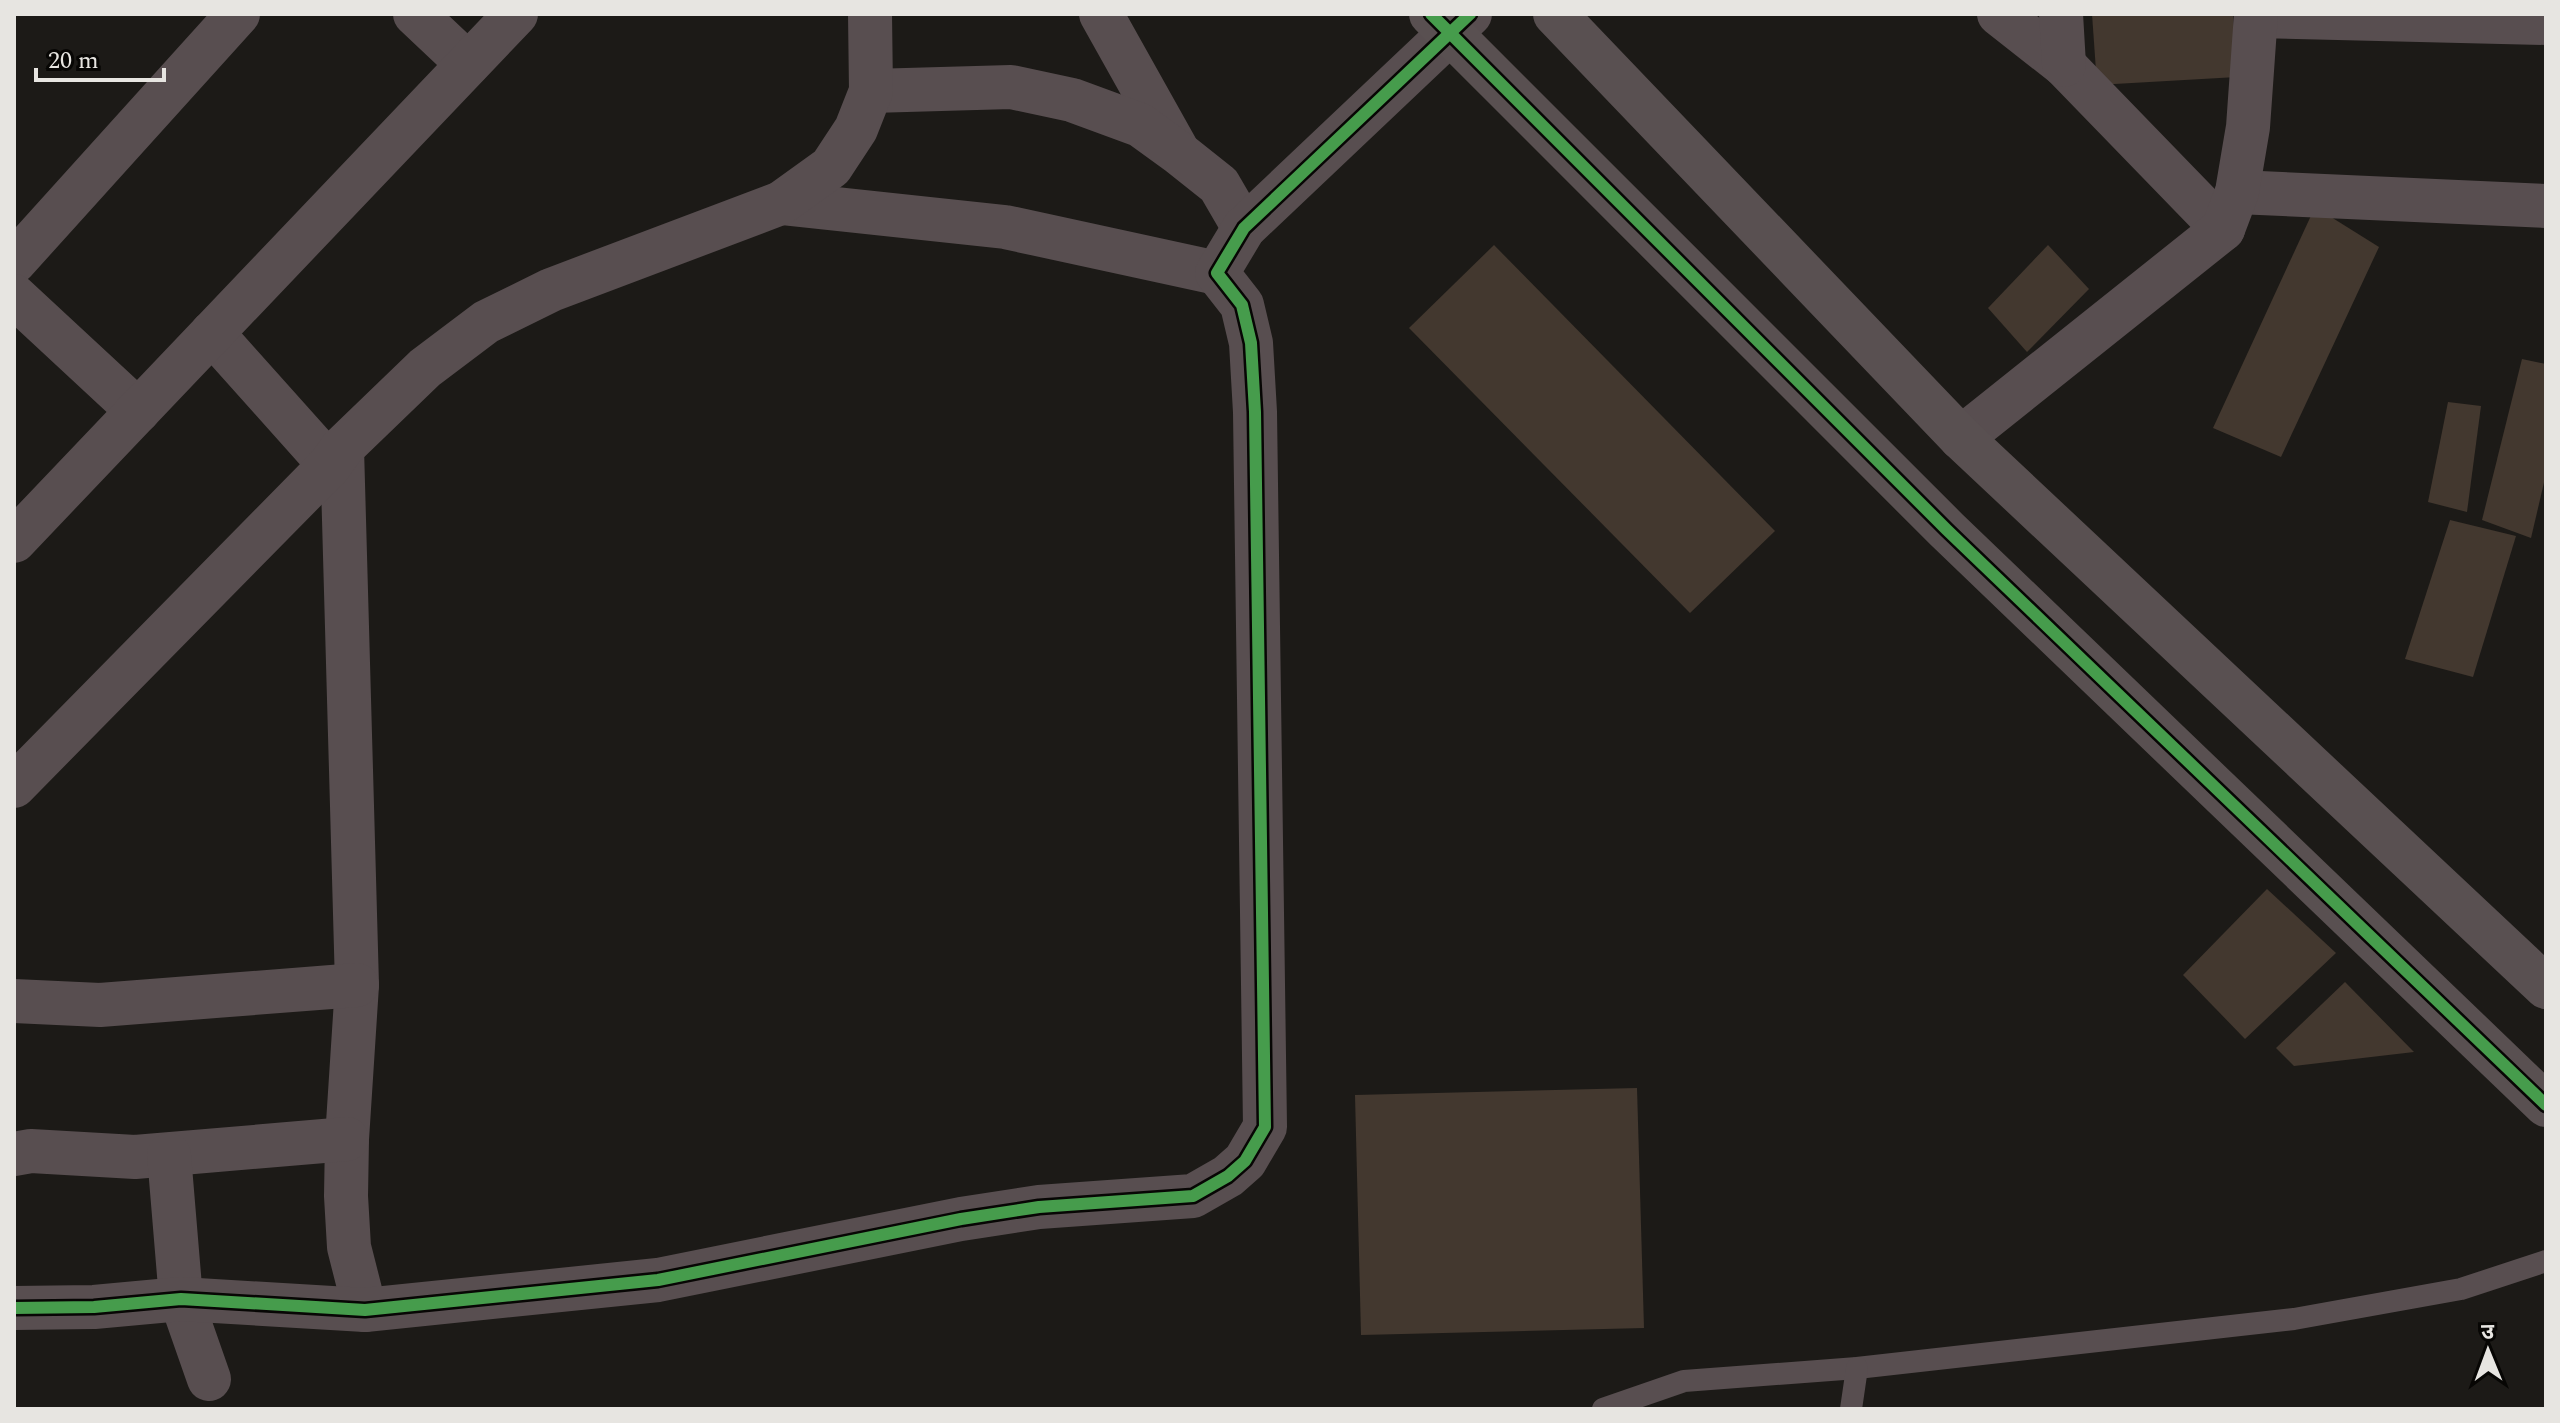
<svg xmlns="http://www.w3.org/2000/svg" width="2560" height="1423" font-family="Spectral,'Noto Sans Devanagari',serif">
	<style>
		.building { fill: #43382f }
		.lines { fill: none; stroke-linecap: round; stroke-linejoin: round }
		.lane { stroke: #584e50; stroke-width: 22 }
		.street { stroke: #584e50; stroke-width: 44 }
		.secondary { stroke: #595051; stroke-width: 44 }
		.cycleway-casing { stroke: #070604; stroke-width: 17 }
		.cycleway { stroke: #469c4c; stroke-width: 12 }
	</style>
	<rect width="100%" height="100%" fill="#1c1a17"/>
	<g class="building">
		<path d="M2092,14H2233L2237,77L2097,85Z"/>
		<path d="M2315,207L2379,247L2281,457L2213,428Z"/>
		<path d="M1494,245L1775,531L1690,613L1409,328Z"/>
		<path d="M2048,245L2089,289L2027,352L1988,308Z"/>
		<path d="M2522,359L2546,364V474L2531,538L2482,520Z"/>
		<path d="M2448,402L2481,406L2467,512L2428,502Z"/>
		<path d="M2450,520L2516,536L2473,677L2405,659Z"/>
		<path d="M2267,889L2336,953L2245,1039L2183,975Z"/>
		<path d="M2345,982L2414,1052L2294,1066L2276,1048Z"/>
		<path d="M1637,1088L1644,1328L1361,1335L1355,1095Z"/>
	</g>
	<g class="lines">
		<g class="lane">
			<path d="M1603,1409L1684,1381L1857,1368L2294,1319L2461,1289L2546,1261"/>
			<path d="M1851,1409L1857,1368"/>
		</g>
		<g class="street">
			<path d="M415,14L468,64"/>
			<path d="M1101,14L1176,148"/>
			<path d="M1999,14L2064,65L2223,229"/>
			<path d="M2061,14L2064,65"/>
			<path d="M2256,16L2546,23"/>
			<path d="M871,91L1011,87L1072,100L1140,125L1180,154L1219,185L1244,228"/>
			<path d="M2237,192L2546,206"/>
			<path d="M781,203L1005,227L1217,273"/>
			<path d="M14,262L238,14"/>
			<path d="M14,296L138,411"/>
			<path d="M212,333L330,465"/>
			<path d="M1961,438L2223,229L2237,192L2248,127L2256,14"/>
			<path d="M342,448L357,985L347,1139L346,1196L349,1247L365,1310"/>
			<path d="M14,541L516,14"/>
			<path d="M14,786L330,465L342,448L425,368L486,322L551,290L781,203L831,167L856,129L871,91L870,14"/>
			<path d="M14,1001L100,1005L357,985"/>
			<path d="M14,1154L31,1151L135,1157L347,1139"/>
			<path d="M169,1155L181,1299L209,1379"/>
			<path d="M14,1308L94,1307L181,1299L365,1310L658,1280L961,1219L1039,1207L1193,1196L1228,1176L1245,1161L1265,1127L1255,412L1251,343L1242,305L1217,273L1244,228L1470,14"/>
		</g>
		<g class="secondary">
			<path d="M1431,14L1947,530L2546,1105"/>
			<path d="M1555,14L1961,438L2546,987"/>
		</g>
		<g class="cycleway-casing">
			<g id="cycleway">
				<path d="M1431,14L1947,530L2546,1105"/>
				<path d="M14,1308L94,1307L181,1299L365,1310L658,1280L961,1219L1039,1207L1193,1196L1228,1176L1245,1161L1265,1127L1255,412L1251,343L1242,305L1217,273L1244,228L1470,14"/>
			</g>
		</g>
		<use href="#cycleway" class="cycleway"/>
	</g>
	<rect width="2560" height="1423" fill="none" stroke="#e7e5e1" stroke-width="32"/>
	<g transform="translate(2488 1351) rotate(359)" stroke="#070604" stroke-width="6" paint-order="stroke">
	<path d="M0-6L14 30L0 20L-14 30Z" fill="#e7e5e1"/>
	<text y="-12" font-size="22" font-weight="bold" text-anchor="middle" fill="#e7e5e1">उ</text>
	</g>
	<path d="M36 68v12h128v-12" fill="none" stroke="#e7e5e1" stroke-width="4"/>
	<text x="48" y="68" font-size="24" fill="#e7e5e1" stroke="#070604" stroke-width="6" paint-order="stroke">20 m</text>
</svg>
